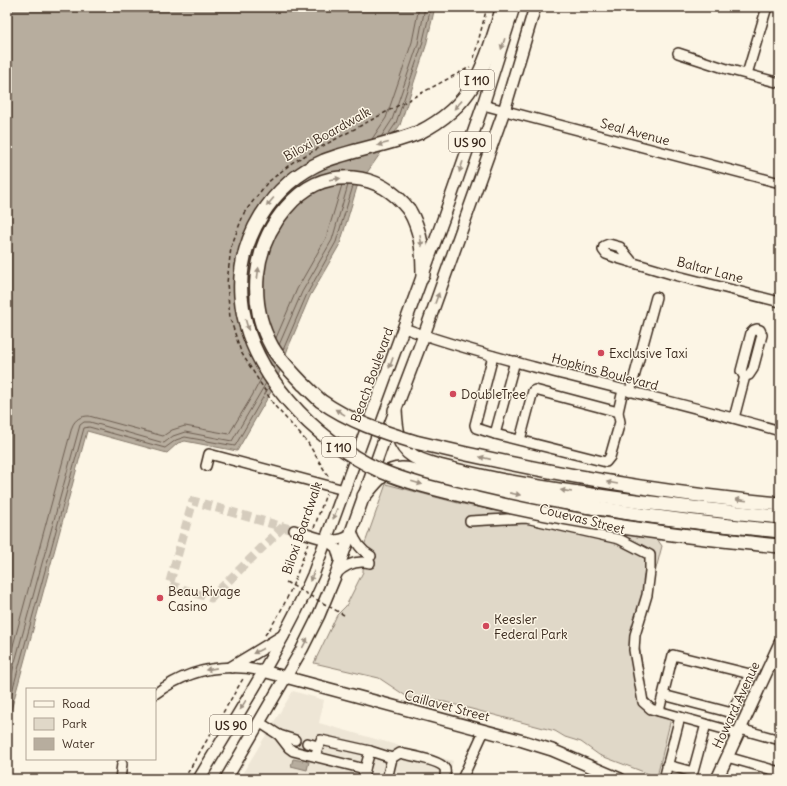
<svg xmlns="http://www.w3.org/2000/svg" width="787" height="786" font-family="Delius,sans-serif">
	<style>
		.built { fill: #eee6d6 }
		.green { fill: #e0d8c8; stroke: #8e8173 }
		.water { fill: #b7ad9e; stroke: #85796b }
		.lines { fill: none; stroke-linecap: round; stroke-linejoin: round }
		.shore { stroke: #6d5e51; stroke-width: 1 }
		.minor-tunnel { stroke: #d5ccbd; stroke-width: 9; stroke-dasharray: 9 4.5; stroke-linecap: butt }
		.minor-casing { stroke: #3b2a1e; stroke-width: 12 }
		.major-casing { stroke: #3b2a1e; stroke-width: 14 }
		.highway-casing { stroke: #3b2a1e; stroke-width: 16 }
		.path { stroke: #3b2a1e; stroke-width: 1.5; stroke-dasharray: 4 3; stroke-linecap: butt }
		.minor { stroke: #fcf5e5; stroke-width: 9 }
		.major { stroke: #fcf5e5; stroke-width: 11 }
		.highway { stroke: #fcf5e5; stroke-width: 13 }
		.highway-bridge-casing { stroke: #3b2a1e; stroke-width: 16; stroke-linecap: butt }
		.path-bridge { stroke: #3b2a1e; stroke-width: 1.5; stroke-dasharray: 4 3; stroke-linecap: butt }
		.highway-bridge { stroke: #fcf5e5; stroke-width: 13 }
		.oneway { fill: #9c9082 }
		.poi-dot { fill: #d1495b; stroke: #fcf5e5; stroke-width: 1.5 }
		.labels { text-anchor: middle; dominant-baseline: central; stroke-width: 3; stroke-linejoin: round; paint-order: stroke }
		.shield { fill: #fcf5e5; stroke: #75675a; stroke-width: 1 }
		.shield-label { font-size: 12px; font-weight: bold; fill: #3b2a1e }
		.street-label { font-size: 13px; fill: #3b2a1e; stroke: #fcf5e5 }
		.poi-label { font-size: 13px; fill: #3b2a1e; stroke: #fcf5e5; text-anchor: start }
	</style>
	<rect width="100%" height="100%" fill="#fcf5e5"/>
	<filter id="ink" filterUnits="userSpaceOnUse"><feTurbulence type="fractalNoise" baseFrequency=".025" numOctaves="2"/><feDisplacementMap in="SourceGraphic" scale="8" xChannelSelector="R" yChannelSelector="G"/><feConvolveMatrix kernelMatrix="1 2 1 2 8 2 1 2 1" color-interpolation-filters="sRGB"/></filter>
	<g filter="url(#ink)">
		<path class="built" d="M293,691L324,700L319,723L453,761L448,779H239Z"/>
		<path class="green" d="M386,484L458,503L607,534L627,535L657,539L662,546L638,637L647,697L654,704L673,710L657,777L599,755L581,742L565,737L555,731L445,702L409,698L379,678L314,663L337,615L346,606L363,572L364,546Z"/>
		<g class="water">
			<path d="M7,7H435L426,46L400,125L357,187L340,244L310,296L288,348L275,385L237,451L185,441L178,443L167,453L87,431L7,725Z"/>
			<path d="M293,759L309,762L307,770L291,766Z"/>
		</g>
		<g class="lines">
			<g class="shore">
				<path d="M388,135L396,123L422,45L431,7"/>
				<path d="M381,137L392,120L418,44L425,7"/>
				<path d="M372,139L386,118L412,42L419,7"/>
				<path d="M276,338L297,289L326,238L342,185"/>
				<path d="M279,345L302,292L332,240L348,185"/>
				<path d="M283,350L307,294L336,242L353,186"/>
				<path d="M7,668L72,427C75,419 81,416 89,416L163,436L172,430L185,426L229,434L252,396L262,377"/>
				<path d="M7,691L80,425L84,422H90L164,443L173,436L185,432L232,441L266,383"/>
				<path d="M7,710L84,428L89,427L165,448L176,440L185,437L235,446L269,387"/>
			</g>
			<path class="minor-tunnel" d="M283,527L211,598L169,585L193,501L283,527L294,530"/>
			<g class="minor-casing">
				<g id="minor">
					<path d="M678,53L727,69L780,83"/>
					<path d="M747,74L767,7"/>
					<path d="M483,105L780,183"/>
					<path d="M633,263L620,247L609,244L604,246L603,250L606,254L617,258L678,276L780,302"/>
					<path d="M404,328C447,344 490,355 534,367C616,388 699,408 780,431"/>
					<path d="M757,329L760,330L762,335L753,369L749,375L744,376L741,371L751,333L754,330Z"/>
					<path d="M493,356L475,425L476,428L495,434L515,361"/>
					<path d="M630,392L656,297"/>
					<path d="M734,418L745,376"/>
					<path d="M495,434L606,462L610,457L620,422L618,412L623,390"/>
					<path d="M520,440L533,391L535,390L618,412"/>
					<path d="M206,466L209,454L344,490"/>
					<path d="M470,521L526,518L619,539L650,555V571L647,595L635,635L634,650L643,702L651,709L738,733"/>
					<path d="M294,530C312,535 333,547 350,535"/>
					<path d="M352,531C355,542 360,550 371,556"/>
					<path d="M326,540L336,548L340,562"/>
					<path d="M336,574C345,565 357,560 370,563"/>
					<path d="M155,694C188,669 223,662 263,671"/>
					<path d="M659,711L673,655L750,674L732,713L663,695"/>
					<path d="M259,722L279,735L289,748L293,751L365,769L363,779"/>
					<path d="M740,729L780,740"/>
					<path d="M279,735L295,740"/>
					<path d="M307,743L318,746"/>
					<path d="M315,756L321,740L370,751"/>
					<path d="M727,757L780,772"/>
					<path d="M667,765L693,772L706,724"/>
					<path d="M365,769L370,751L392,758L400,753C410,756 441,760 445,769C446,773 445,776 444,779"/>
					<path d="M120,779L122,764"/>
					<path d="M387,779L392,758"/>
					<path d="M462,779L484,731"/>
					<path d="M664,779L680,717"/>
				</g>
			</g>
			<g class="major-casing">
				<g id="major">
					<path d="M232,667L283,636"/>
					<path d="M263,671L523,741L552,750L620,779"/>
					<path d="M199,779C239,712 282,646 313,575L444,217L483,105L514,7"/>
					<path d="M226,779L302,649L319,615L336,574L381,448L424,335L504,111L535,7"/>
					<path d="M717,779L780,643"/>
				</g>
			</g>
			<g class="highway-casing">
				<g id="highway">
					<path d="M420,132C477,103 485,63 503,7"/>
					<path d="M409,210C421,230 423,251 423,275"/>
					<path d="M395,410C396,427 397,446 413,456C420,461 430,463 439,466C459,471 480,476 500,480C593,497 686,508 780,517"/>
					<path d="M415,442C535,471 657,493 780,504"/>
					<path d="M364,496C374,484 384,469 401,469C412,468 424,474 434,477C461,483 489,489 516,494C604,511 692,523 780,531"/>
				</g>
			</g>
			<g class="path">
				<path d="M474,58L487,7"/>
				<path d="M328,476L308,443L274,405L241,352L230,318L227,283L231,247L244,213L267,183L293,162L470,67"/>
				<path d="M314,528L326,494"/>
				<path d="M265,635C286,608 297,575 308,543"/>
				<path d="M184,779L244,677"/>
			</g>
			<use href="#minor" class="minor"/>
			<use href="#major" class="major"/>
			<use href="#highway" class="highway"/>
			<g class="highway-bridge-casing">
				<g id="highway-bridge">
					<path d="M420,132C389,145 355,149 324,161C271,184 237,239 241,296C247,372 315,441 381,471C412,484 445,491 477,499C577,523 678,536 780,546"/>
					<path d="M409,210C394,191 377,180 353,178C324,176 304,187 286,208C253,246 247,302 272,347C280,361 292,372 303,384C309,389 315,396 321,401C349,421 382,432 415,442"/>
				</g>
			</g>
			<path class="path-bridge" d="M286,582L344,615"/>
			<use href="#highway-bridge" class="highway-bridge"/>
		</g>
		<defs><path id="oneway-solid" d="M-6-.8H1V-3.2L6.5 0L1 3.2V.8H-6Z"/></defs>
		<g class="oneway">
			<use href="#oneway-solid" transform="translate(503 44) rotate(108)"/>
			<use href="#oneway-solid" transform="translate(458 105) rotate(133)"/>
			<use href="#oneway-solid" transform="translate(383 144) rotate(166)"/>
			<use href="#oneway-solid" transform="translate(461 167) rotate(109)"/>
			<use href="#oneway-solid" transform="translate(335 179) rotate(-7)"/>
			<use href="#oneway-solid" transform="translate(270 202) rotate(130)"/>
			<use href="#oneway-solid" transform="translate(421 241) rotate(80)"/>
			<use href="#oneway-solid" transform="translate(258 273) rotate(-83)"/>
			<use href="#oneway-solid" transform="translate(437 298) rotate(-70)"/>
			<use href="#oneway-solid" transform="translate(247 325) rotate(74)"/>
			<use href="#oneway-solid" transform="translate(391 363) rotate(110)"/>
			<use href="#oneway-solid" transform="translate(340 412) rotate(-149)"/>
			<use href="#oneway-solid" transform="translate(485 458) rotate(-167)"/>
			<use href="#oneway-solid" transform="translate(417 483) rotate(16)"/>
			<use href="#oneway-solid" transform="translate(612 483) rotate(-170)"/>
			<use href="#oneway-solid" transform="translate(566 491) rotate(-171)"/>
			<use href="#oneway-solid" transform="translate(515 494) rotate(11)"/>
			<use href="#oneway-solid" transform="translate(741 500) rotate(-173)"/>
			<use href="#oneway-solid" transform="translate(335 514) rotate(110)"/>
			<use href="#oneway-solid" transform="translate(312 576) rotate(113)"/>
			<use href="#oneway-solid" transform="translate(305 643) rotate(-62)"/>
			<use href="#oneway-solid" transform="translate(258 651) rotate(153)"/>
			<use href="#oneway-solid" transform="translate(211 669) rotate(169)"/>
			<use href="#oneway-solid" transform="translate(243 705) rotate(121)"/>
		</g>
	</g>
	<g class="poi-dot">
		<circle cx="601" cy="353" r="4"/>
		<circle cx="453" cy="394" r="4"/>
		<circle cx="160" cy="598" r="4"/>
		<circle cx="486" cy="626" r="4"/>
	</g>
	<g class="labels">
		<g class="shield">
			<rect x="460" y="70" width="34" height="20" rx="3"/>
			<rect x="449" y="132" width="42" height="20" rx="3"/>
			<rect x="322" y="437" width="34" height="20" rx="3"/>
			<rect x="210" y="715" width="42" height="20" rx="3"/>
		</g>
		<g class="shield-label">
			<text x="477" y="80">I 110</text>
			<text x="470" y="142">US 90</text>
			<text x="339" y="447">I 110</text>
			<text x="231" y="725">US 90</text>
		</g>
		<g class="street-label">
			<text transform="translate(635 132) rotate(15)">Seal Avenue</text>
			<text transform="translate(327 134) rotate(-29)">Biloxi Boardwalk</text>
			<text transform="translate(710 270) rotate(15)">Baltar Lane</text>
			<text transform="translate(605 372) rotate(15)">Hopkins Boulevard</text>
			<text transform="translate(372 375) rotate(-70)">Beach Boulevard</text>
			<text transform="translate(582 519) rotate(14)">Couevas Street</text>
			<text transform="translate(302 528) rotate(-71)">Biloxi Boardwalk</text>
			<text transform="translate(736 705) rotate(-65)">Howard Avenue</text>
			<text transform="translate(447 706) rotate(15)">Caillavet Street</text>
		</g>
		<g class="poi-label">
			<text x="609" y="353">Exclusive Taxi</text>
			<text x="461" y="394">DoubleTree</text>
			<text x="168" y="591">Beau Rivage<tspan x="168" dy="15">Casino</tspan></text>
			<text x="494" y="619">Keesler<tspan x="494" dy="15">Federal Park</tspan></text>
		</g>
	</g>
	<rect width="787" height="786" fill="none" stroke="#fcf5e5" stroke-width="24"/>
	<rect x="12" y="12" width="763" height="762" fill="none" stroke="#3b2a1e" stroke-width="1.5" filter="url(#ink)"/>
	<rect x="26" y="688" width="130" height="72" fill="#fcf5e5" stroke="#afa495"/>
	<rect x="34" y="701" width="20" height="6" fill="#fcf5e5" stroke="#afa495"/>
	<text x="62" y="708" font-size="12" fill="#3b2a1e">Road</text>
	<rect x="34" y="718" width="20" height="12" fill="#e0d8c8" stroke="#afa495"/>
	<text x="62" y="728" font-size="12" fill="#3b2a1e">Park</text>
	<rect x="34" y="738" width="20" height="12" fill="#b7ad9e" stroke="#afa495"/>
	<text x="62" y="748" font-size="12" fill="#3b2a1e">Water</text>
</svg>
